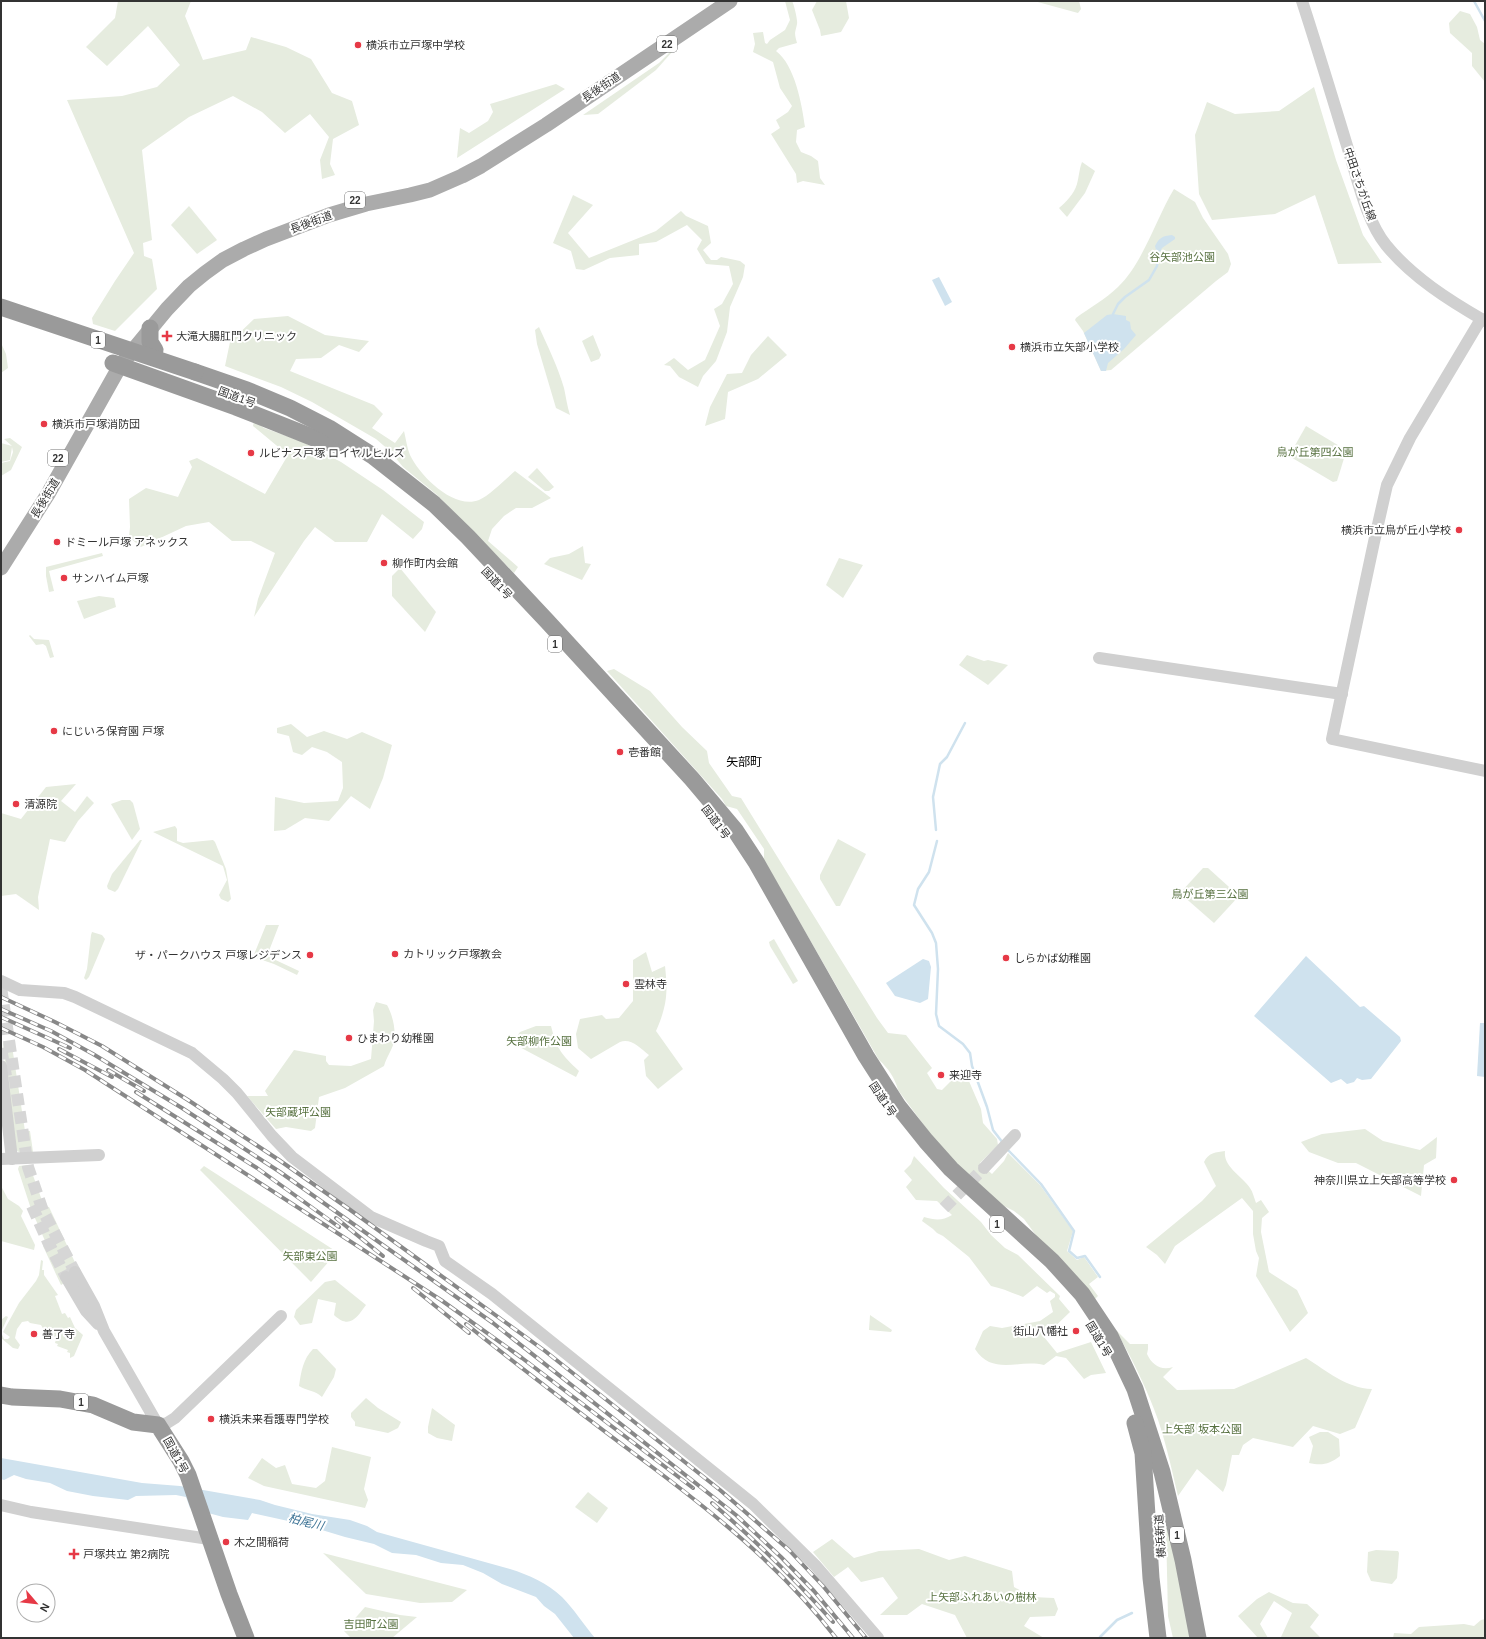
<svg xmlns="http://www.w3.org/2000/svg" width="1486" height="1639" font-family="Helvetica,'Noto Sans JP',sans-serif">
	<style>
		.green { fill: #e6ecdf }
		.water { fill: #cfe2ee }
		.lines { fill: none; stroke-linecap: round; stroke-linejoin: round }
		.stream { stroke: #cfe2ee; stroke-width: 2.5 }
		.minor-tunnel { stroke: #d6d6d6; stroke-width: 12; stroke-dasharray: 12 6; stroke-linecap: butt }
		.minor { stroke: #d0d0d0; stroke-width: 12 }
		.major { stroke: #ababab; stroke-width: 15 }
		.highway { stroke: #9a9a9a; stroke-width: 17 }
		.rail-casing { stroke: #888; stroke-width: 4 }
		.rail { stroke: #fff; stroke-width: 2.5; stroke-dasharray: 8; stroke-linecap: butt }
		.highway-bridge { stroke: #9a9a9a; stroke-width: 17 }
		.poi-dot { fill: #e63946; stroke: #fff; stroke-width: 1.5 }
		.labels { text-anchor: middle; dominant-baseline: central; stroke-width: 4; stroke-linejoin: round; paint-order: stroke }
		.shield { fill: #fff; stroke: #707070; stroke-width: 1 }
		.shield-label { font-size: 10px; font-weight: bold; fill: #333 }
		.poi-label { font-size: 11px; fill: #333; stroke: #fff; text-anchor: start }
		.street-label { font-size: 11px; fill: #333; stroke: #fff }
		.park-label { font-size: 11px; fill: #56703f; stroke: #fff }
		.neighbourhood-label { font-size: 12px; fill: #000; stroke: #fff }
		.water-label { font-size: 12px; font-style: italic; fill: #3f7597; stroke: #fff }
	</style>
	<rect width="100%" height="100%" fill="#fff"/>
	<g class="green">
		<path d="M118,1H191L185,16L203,60L246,50L251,37L286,47L311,59L332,93L352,101L359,125L333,139L330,164L335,175L322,179L320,160L329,137L310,114L285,133L262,112L233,96L189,117L142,150L152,240L143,243L144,256L152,259L157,289L115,331L93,324L92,318L115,281L134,253L67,100L122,96L157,87L180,65L148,26L107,66L86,47L115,18Z"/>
		<path d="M785,1H792C794,4 798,21 797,24C795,34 794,32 797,43L779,48L776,51C795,65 802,105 805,127L797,130L796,142L801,152L811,156L818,161L820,178L825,185L803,181L797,183L796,174L771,134L780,128L776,120L788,112L792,106L780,88L773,62L753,52L755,44L753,33L763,32L765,43L767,44L770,40L785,30L790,20Z"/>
		<path d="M817,1H846L849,18L841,32L821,36L820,30L812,10Z"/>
		<path d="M1034,1H1079L1081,9L1078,13Z"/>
		<path d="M1460,11L1470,14L1477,27L1480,40L1485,44V82L1472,66V53L1450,33L1449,23Z"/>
		<path d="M671,51L672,52L656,70L598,114L583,115L659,63Z"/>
		<path d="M556,84L565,89L457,158L460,128L469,133L488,121L493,112L490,104Z"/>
		<path d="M1314,87L1336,160L1363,235L1382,263L1338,264L1315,195L1275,214L1212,220L1199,194L1195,135L1207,102L1235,114L1279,111Z"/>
		<path d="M1082,162L1095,171L1085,193L1067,217L1059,208C1066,202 1074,194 1077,184C1079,177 1079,170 1082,162Z"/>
		<path d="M1174,189L1195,202L1203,218L1228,254L1231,264L1228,272L1216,281L1111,370L1101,371L1083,331L1075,320L1076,318C1089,308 1106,299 1118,287C1143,263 1156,219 1174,189Z"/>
		<path d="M573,195L593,205L568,233L589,258L656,231L681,211L686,216L708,226L711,243L703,250L711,260H717L721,257L740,261L745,265L743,277L730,307L727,332L716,361L703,376L698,387L679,377L670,366L664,365L674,358L688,370L705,360L720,326L714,309L722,304L733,284L729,266L706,264L697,249L702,240L687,225L656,242L639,244V255L610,258L584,270L576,269L571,251L553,243Z"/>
		<path d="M189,206L217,240L197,254L171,225Z"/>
		<path d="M288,316L325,335L369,341L359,352L339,345L321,358L296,359L290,371L374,405L383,414L372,428L395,443L404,431C406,439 407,448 410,455C420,476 454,510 479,500C489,496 507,478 515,471L551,498L532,508H516L504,516L492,529L488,541L518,567L514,573L436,494L403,467L390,451L376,439L312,402L281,387L225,366L230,342L254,319Z"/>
		<path d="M539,327C548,347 558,367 564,388C566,397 567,406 570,415L556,408L537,344L535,330Z"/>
		<path d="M593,335L601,355L599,359L591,362L582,341Z"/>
		<path d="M768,336L787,355L758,379L728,392L725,419L705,426L710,407L727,374L742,373L751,355Z"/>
		<path d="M1,343L6,354L8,368L1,373Z"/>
		<path d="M254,421L264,428L301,441L341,462L383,490L424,522L422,529L413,539L382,514L367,542H335L315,527L304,541L254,617L258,599L275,553L251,541H232L209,522L186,526L141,547L129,537L130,527L129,499L146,488L178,497L192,467L189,461L197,458L265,494L288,455L253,426Z"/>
		<path d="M1306,426L1346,450V452L1337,481L1333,482L1289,456Z"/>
		<path d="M10,438L22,447L11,470L1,476V463L10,461L13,452L12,447L10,460L1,462V443L12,446L4,439Z"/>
		<path d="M537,468L554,487L549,491H545L528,477Z"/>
		<path d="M583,546L585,563L591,564L582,580L544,564L550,558L569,554Z"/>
		<path d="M102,553L103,556L49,571L54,591L49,592L46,576V567Z"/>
		<path d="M839,558L863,565L843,598L826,585Z"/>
		<path d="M400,568L436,612L425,632L392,596V576Z"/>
		<path d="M99,596L114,598L116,607L84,619L77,601Z"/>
		<path d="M30,635L34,639L49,640L54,657L50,658L46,646L43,644L36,645L29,636Z"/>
		<path d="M967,655L984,661L988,660L1008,665L988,685L959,665Z"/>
		<path d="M614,669L650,691L682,727L707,751L709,763L732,796L741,798L877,1018L888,1033L906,1035L932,1068L927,1073L937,1089L942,1090L961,1071L968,1079L981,1109L983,1123L997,1139L998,1145L980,1163L992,1174L1004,1161L1008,1153L1040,1185L1073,1231L1067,1251L1077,1260L1084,1257L1098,1277L1089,1284L1098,1296L1095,1299L1060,1257L1038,1238L1024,1219L1014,1211L998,1203L957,1164L932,1136L898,1090C895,1078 888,1068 879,1060L764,860V849L737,809L726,806L722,799L607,671Z"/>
		<path d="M291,724L307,737L324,731L347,739L362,732L392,745L383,778L370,809L351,796L329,821L305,818L285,830L274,831L275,797L304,803L338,801L343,788L342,762L327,752L312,747L302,755L293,752L289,736L277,733V728Z"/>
		<path d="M76,784L61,801L75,812L87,796L94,803L78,821L65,842L50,839L38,897L39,910L16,894L1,896V813L21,819L46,787Z"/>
		<path d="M122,800H130L133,803L140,829L132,840L111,804Z"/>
		<path d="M175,826L177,829V841L183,843L213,840L215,842L226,869L231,899L228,902L221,899L219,895L227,880L223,866L153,832Z"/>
		<path d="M838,839L866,854L840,906H836L820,879V875Z"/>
		<path d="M140,840H142L118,889L115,892L108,889L107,886L112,874Z"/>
		<path d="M1203,868H1208L1239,896L1214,923L1182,895V891Z"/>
		<path d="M266,925H279L267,956L299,971L297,975L274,964L253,957Z"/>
		<path d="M92,932L102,935L105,939L89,977L86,980L84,978L87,969L91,935Z"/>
		<path d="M774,939L798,981L793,984L770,946L769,942Z"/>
		<path d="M646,952L652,972L665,966C668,993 667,1006 656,1031L683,1069L658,1089L646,1076L644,1060L649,1055C640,1048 631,1038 620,1042L591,1059L578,1048L576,1034L580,1019L602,1015L606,1019L619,1018L633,1001V960Z"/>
		<path d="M376,1002L387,1005C393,1016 396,1030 394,1042C392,1050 386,1058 384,1066L345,1088L319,1097L315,1128L311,1131L286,1127L276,1129L247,1096H268L265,1091L294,1050L326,1056V1061L329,1065L351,1066L371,1059L374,1021L373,1010Z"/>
		<path d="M536,1026H551C557,1050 562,1055 579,1071L576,1077L512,1043L520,1032Z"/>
		<path d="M4,1042L12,1046L25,1131H30L33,1152H19L14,1149L3,1044Z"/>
		<path d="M1365,1129L1383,1141L1420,1150L1437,1137L1436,1158L1424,1165L1421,1196L1356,1163H1338L1309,1152L1301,1142L1322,1134Z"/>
		<path d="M1225,1151C1223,1167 1242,1176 1250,1188C1253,1192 1254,1198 1256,1203L1261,1200L1269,1212L1262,1218L1261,1232L1269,1272L1297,1290L1308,1313L1290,1332L1256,1276L1259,1258L1256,1251L1253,1234V1211L1242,1198L1175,1246L1165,1264L1157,1255L1146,1247L1202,1201L1216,1186L1204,1162C1208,1153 1216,1152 1225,1151Z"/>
		<path d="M914,1156L944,1188L981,1222L991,1235L1005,1248L1018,1255L1060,1296L1059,1299L1070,1312L1044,1337L1057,1353L1091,1342L1106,1373L1091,1375L1084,1379L1066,1358L1056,1356L1044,1365C1019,1359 992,1376 975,1349L983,1331L990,1326L1002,1328L1040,1321L1053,1312L1050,1301L1055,1297V1294L1050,1291L1047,1293L1037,1286L1023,1297C1012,1293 1002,1288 991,1286L969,1257L943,1236L937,1233L933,1229L922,1221L924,1217C935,1220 942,1221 952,1215L937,1201L916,1200L906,1187L912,1180L904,1171L911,1164Z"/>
		<path d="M27,1165L30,1167L44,1206L49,1207L80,1273L61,1285L43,1246L46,1243L31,1209L18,1169L19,1166Z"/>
		<path d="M204,1166L337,1252L311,1282L200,1170Z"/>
		<path d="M1,1186L8,1199L19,1206L23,1211L21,1216L35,1245L34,1250L1,1241Z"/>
		<path d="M41,1260L43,1261L42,1270H44V1275L58,1295L55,1296L62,1314L65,1313L68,1318L70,1317L75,1328L83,1335L74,1356L70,1358V1353L67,1352L68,1350L57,1346L58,1344L55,1343L56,1339L55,1337L44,1330L41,1325L30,1323L28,1321L22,1322L17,1329L15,1338L20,1345L18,1349L13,1348L1,1338V1320L6,1316L8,1317L1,1332L4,1339H8L10,1337L3,1332L19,1303L36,1281L39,1275Z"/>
		<path d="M335,1280L366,1305C357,1317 350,1330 334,1315L336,1303L318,1299L312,1323L300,1325L294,1317L296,1310L325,1282Z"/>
		<path d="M870,1315L892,1330L891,1332L869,1330Z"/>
		<path d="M1115,1329L1130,1344H1148V1349L1147,1354C1152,1365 1161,1371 1173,1367L1163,1377L1177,1390L1234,1389L1306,1358C1327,1371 1346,1388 1372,1389L1355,1428L1340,1434L1313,1426L1293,1447L1253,1438L1243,1445L1239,1455H1232L1226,1485L1223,1492L1197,1469L1178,1496C1171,1467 1165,1437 1154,1409C1143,1381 1130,1355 1115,1329Z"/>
		<path d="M313,1349H317L336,1369L334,1377L322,1397C315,1390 306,1391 299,1386C301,1372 303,1359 313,1349Z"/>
		<path d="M366,1398L378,1408L401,1422L398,1428L388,1433L355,1426V1422L351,1417V1413Z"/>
		<path d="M432,1408L455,1425L452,1441L437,1438L428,1433V1427Z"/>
		<path d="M1320,1432H1328L1339,1439L1340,1456C1330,1464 1322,1466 1309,1463L1313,1446L1309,1437Z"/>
		<path d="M332,1447L371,1457L364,1489L368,1500L365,1508L264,1486L248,1478L262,1458L276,1468L285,1465L292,1484L316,1488L325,1481Z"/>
		<path d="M588,1492L608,1508L597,1523L575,1507Z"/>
		<path d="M1166,1528H1167L1182,1586L1192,1638H1173L1168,1616Z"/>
		<path d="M832,1539L854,1558L879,1551L919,1549L949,1560L965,1556L1012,1571L1014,1587L1032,1597L1054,1598L1058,1609L1055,1616L1030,1617L1024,1626L1044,1638H967L955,1615L922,1604L907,1615H880L898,1598L883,1577L861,1582L848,1567L834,1577L813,1552Z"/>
		<path d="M1376,1550L1398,1551L1399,1553L1397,1578L1392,1584L1371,1581L1367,1572L1368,1552Z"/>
		<path d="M323,1553L467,1590L452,1602L420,1603L366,1594Z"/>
		<path d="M1269,1592L1293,1603L1307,1604L1319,1615L1310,1627L1321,1638H1279L1281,1637L1292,1613L1274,1601L1260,1624L1268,1638H1258L1238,1616L1257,1599Z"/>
		<path d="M365,1607L400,1615L417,1617L392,1638H351L344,1631Z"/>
		<path d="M1485,1619V1638H1393L1394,1633L1411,1634L1419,1627L1464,1624L1474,1626L1481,1620Z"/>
	</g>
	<g class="water">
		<path d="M1172,235L1175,237V239L1162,248L1159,254H1157L1155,246C1159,238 1162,236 1172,235Z"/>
		<path d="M939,277L952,302L945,306L932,280Z"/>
		<path d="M1113,314L1126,316V320L1130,322L1131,329L1136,335L1124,349L1108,363L1106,371H1101L1084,333L1107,315Z"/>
		<path d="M1306,956L1360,1007L1364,1006L1400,1037L1401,1041L1371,1079L1362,1080L1357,1078L1354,1082L1347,1084L1341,1079L1331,1083L1254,1016Z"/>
		<path d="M923,959L929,961L931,967L928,999L920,1003L895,996L886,983Z"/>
		<path d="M1480,1023H1485V1077L1477,1076Z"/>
		<path d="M1,1458L142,1483L180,1486L260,1500L275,1505L312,1514L350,1520L367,1526L377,1532L510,1569C529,1575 547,1583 562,1597C574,1609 584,1625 595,1638H574L555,1614L544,1606L536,1597L502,1584L483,1573L463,1565L441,1563L416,1555L392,1553L374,1544L345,1537L302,1524L252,1513L248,1520L223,1517L190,1508L186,1497L176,1495L136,1496L128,1500L93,1496L67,1491L50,1483L26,1479L14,1475L4,1480L1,1479Z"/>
	</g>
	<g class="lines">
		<g class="stream">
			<path d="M1474,1L1485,21"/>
			<path d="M1113,314L1118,304L1125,297L1149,280L1157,266L1158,254"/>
			<path d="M936,830L933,797L940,764L947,757L965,723"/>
			<path d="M937,841L929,872L918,889L914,905L932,933L936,943L938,969L936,1014L939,1026L963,1044L970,1053L972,1066L987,1107L993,1130L1003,1143"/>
			<path d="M1007,1149L1041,1184L1074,1231L1069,1251L1077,1258L1085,1256L1100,1277"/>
			<path d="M1100,1637L1117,1620L1132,1613"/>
		</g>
		<g class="minor-tunnel">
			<path d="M1,987L28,1167L43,1211L75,1272"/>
			<path d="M1,1048L6,1076"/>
			<path d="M32,1206L48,1242L66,1277"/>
			<path d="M944,1208L984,1168"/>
		</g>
		<g class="minor">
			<path d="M1302,1C1318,50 1333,100 1348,149C1358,180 1366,220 1386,245C1412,277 1450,301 1485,321"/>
			<path d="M1481,319L1410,438L1387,485L1374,542L1332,739L1485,771"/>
			<path d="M1099,658L1342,694"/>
			<path d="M1,981L20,990L64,993L75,997L192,1053L223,1079L237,1093L272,1136L292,1157L371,1217L426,1241L439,1246L445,1261L492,1294L753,1504L815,1565L878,1638"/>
			<path d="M1,1066L12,1159"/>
			<path d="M1,1159L99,1155"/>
			<path d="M984,1168L1015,1135"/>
			<path d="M75,1272L94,1306L104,1331L158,1425L167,1423L175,1418L281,1316"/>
			<path d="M66,1277L86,1311L98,1324"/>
			<path d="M1,1505L31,1512L209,1539"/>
		</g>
		<path class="major" d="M1,568L48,494L120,366L167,309L189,286L205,273L223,260L244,249L266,239L329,215L366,204L410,195L430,190L462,176L481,166L546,125L730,1"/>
		<g class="highway">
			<path d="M150,328V342L155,350"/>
			<path d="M113,363L236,407L314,438L337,445"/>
			<path d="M195,372L247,390L290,408L329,428L373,456L434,504L468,537L547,621L692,779L735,830L756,862L866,1056L898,1106L926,1141L951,1169L1052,1261L1082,1294L1110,1336L1135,1389L1162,1472L1183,1560L1198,1638"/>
			<path d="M1,1395L12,1397L60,1399L93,1405L133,1422L158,1425L181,1461L188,1475L229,1594L246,1638"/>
			<path d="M1135,1423L1143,1453L1151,1578L1158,1638"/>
		</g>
		<g class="rail-casing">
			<g id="rail">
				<path d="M1,997L55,1022L102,1046L188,1100L279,1160L349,1209L545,1351L720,1490L789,1550L823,1586L866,1638"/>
				<path d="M1,1009L51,1031L93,1054L182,1108L280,1172L493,1323L736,1515L781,1557L814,1591L853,1638"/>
				<path d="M1,1017L70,1048"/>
				<path d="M1,1028L43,1047L85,1070L441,1300L522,1358L693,1488"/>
				<path d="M59,1049L112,1077"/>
				<path d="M108,1070L144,1091"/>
				<path d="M136,1092L257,1168L339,1227"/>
				<path d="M336,1218L383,1256"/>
				<path d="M413,1288L469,1333"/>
				<path d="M466,1324C522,1369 579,1412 636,1455C709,1509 781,1566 836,1638"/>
				<path d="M712,1503C755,1540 795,1579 833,1622"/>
			</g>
		</g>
		<use href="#rail" class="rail"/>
		<path class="highway-bridge" d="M1,307L195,372"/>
	</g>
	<g class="poi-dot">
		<circle cx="358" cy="45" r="4"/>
		<path d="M165 330h4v4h4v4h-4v4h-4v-4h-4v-4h4z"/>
		<circle cx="1012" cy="347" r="4"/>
		<circle cx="44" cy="424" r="4"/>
		<circle cx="251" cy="453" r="4"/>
		<circle cx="1459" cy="530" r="4"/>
		<circle cx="57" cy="542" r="4"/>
		<circle cx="384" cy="563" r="4"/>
		<circle cx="64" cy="578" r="4"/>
		<circle cx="54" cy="731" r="4"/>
		<circle cx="620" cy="752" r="4"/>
		<circle cx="16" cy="804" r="4"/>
		<circle cx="395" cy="954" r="4"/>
		<circle cx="310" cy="955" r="4"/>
		<circle cx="1006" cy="958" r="4"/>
		<circle cx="626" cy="984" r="4"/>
		<circle cx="349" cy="1038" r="4"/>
		<circle cx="941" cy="1075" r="4"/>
		<circle cx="1454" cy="1180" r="4"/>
		<circle cx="1076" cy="1331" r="4"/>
		<circle cx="34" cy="1334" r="4"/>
		<circle cx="211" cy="1419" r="4"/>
		<circle cx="226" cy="1542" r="4"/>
		<path d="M72 1548h4v4h4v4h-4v4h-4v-4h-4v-4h4z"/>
	</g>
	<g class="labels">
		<g class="shield">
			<rect x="657" y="36" width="20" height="16" rx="3"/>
			<rect x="345" y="192" width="20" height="16" rx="3"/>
			<rect x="91" y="332" width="14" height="16" rx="3"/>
			<rect x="48" y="450" width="20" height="16" rx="3"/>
			<rect x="548" y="636" width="14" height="16" rx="3"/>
			<rect x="990" y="1216" width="14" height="16" rx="3"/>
			<rect x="74" y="1394" width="14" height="16" rx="3"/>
			<rect x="1170" y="1527" width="14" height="16" rx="3"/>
		</g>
		<g class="shield-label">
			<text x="667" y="44">22</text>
			<text x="355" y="200">22</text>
			<text x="98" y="340">1</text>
			<text x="58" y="458">22</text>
			<text x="555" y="644">1</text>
			<text x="997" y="1224">1</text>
			<text x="81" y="1402">1</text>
			<text x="1177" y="1535">1</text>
		</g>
		<g class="poi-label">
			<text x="366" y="45">横浜市立戸塚中学校</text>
			<text x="176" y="336">大滝大腸肛門クリニック</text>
			<text x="1020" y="347">横浜市立矢部小学校</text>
			<text x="52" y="424">横浜市戸塚消防団</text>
			<text x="259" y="453">ルビナス戸塚 ロイヤルヒルズ</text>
			<text x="1451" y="530" text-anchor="end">横浜市立鳥が丘小学校</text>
			<text x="65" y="542">ドミール戸塚 アネックス</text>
			<text x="392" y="563">柳作町内会館</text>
			<text x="72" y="578">サンハイム戸塚</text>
			<text x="62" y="731">にじいろ保育園 戸塚</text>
			<text x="628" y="752">壱番館</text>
			<text x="24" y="804">清源院</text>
			<text x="403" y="954">カトリック戸塚教会</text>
			<text x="302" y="955" text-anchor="end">ザ・パークハウス 戸塚レジデンス</text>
			<text x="1014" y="958">しらかば幼稚園</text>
			<text x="634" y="984">雲林寺</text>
			<text x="357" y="1038">ひまわり幼稚園</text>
			<text x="949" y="1075">来迎寺</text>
			<text x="1446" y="1180" text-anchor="end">神奈川県立上矢部高等学校</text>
			<text x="1068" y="1331" text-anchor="end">街山八幡社</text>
			<text x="42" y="1334">善了寺</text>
			<text x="219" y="1419">横浜未来看護専門学校</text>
			<text x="234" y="1542">木之間稲荷</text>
			<text x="83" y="1554">戸塚共立 第2病院</text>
		</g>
		<g class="street-label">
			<text transform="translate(601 87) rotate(-34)">長後街道</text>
			<text transform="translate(1360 184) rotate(71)">中田さちが丘線</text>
			<text transform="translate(311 222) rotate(-20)">長後街道</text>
			<text transform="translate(237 397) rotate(20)">国道1号</text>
			<text transform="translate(45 498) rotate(-59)">長後街道</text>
			<text transform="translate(497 583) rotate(47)">国道1号</text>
			<text transform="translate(716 822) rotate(53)">国道1号</text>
			<text transform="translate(883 1099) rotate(56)">国道1号</text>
			<text transform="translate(1099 1339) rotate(59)">国道1号</text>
			<text transform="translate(176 1455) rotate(61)">国道1号</text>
			<text transform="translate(1160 1536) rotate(-94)">横浜新道</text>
		</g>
		<g class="park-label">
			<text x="1182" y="257">谷矢部池公園</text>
			<text x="1315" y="452">鳥が丘第四公園</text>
			<text x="1210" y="894">鳥が丘第三公園</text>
			<text x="539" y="1041">矢部柳作公園</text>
			<text x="298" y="1112">矢部蔵坪公園</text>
			<text x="310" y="1256">矢部東公園</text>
			<text x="1202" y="1429">上矢部 坂本公園</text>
			<text x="982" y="1597">上矢部ふれあいの樹林</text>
			<text x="371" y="1624">吉田町公園</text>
		</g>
		<g class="neighbourhood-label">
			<text x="744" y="762">矢部町</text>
		</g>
		<g class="water-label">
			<text transform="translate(306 1522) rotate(14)">柏尾川</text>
		</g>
	</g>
	<rect width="1486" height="1639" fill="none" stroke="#333333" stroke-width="4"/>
	<g transform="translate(36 1603) rotate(118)"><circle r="19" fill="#ffffff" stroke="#adadad"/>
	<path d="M0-3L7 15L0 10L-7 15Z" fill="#e63946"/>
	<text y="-6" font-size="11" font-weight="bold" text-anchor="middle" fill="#333333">N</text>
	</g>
</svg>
